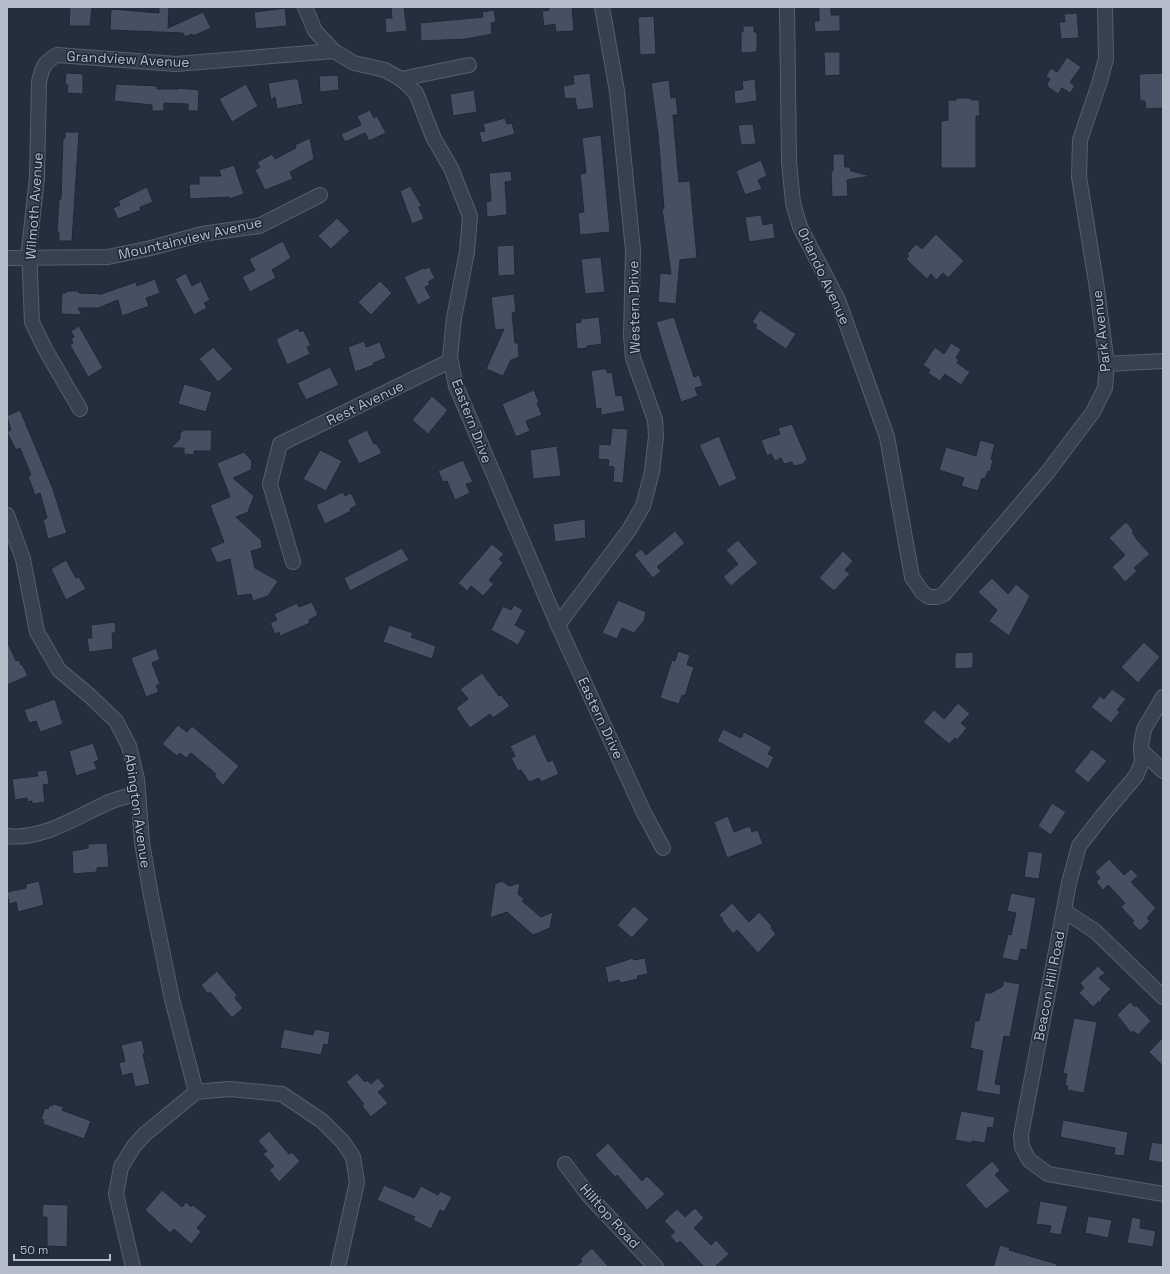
<svg xmlns="http://www.w3.org/2000/svg" width="1170" height="1274" font-family="'Space Grotesk',sans-serif">
	<style>
		.building { fill: #455162; stroke: #1f2835 }
		.lines { fill: none; stroke-linecap: round; stroke-linejoin: round }
		.street-casing { stroke: #565f6c; stroke-width: 16 }
		.street { stroke: #38414e; stroke-width: 14 }
		.labels { text-anchor: middle; dominant-baseline: central; stroke-width: 3; stroke-linejoin: round; paint-order: stroke }
		.street-label { font-size: 14px; fill: #b4bcc9; stroke: #1d2633 }
	</style>
	<rect width="100%" height="100%" fill="#242f3e"/>
	<g class="building">
		<path d="M70,7H92L90,26H69Z"/>
		<path d="M159,7H169L168,28L203,12L211,28L193,36L192,34L185,37L183,33L110,30L111,9L159,13Z"/>
		<path d="M391,7H404L407,31L386,33L385,18H392Z"/>
		<path d="M549,7H572L574,31L556,32L555,24L544,26L542,11L549,10Z"/>
		<path d="M819,7H831V15H840V31L815,32L814,21H819Z"/>
		<path d="M285,8L287,26L256,29L254,12Z"/>
		<path d="M494,10L496,22L491,23L492,34L466,39L421,41L420,23L483,17L482,12Z"/>
		<path d="M1077,13L1079,38L1061,39L1059,22H1065L1064,14Z"/>
		<path d="M654,16L656,54L640,55L638,17Z"/>
		<path d="M743,26H754V32H757V52L741,53V32H743Z"/>
		<path d="M824,52H840V75L825,76Z"/>
		<path d="M1067,57L1081,67L1070,82L1075,86L1070,93L1062,88L1058,94L1048,87L1047,84L1050,79L1046,76L1051,68L1057,72Z"/>
		<path d="M66,73L83,74V94L67,93L68,85H65Z"/>
		<path d="M590,73L594,108L577,110L575,98L565,99L563,86L574,84L573,75Z"/>
		<path d="M1163,73V108L1146,109L1145,101H1140L1139,74Z"/>
		<path d="M338,75L339,90L320,92L319,76Z"/>
		<path d="M292,79H298L303,104L277,109L275,97L271,100L268,83Z"/>
		<path d="M755,79L757,101L735,104L734,91L743,89L742,81Z"/>
		<path d="M669,80L671,98L676,97L678,115H673L679,182L690,181L697,258L680,260L676,304L658,302L660,273L671,274L662,209H664L658,134L651,83Z"/>
		<path d="M116,84L157,86V89H178V88L199,90L198,111H188V104L164,103V111H152V105L114,101Z"/>
		<path d="M246,84L258,106L232,122L219,99Z"/>
		<path d="M474,90L477,112L453,116L450,94Z"/>
		<path d="M956,98H971V100H979L980,116H976V168H941V121L948,120V100H956Z"/>
		<path d="M370,110L374,118L377,116L386,133L369,141L365,133L345,142L341,134L361,125L357,116Z"/>
		<path d="M505,118L507,124L512,123L515,134L482,143L479,132L485,131L483,124Z"/>
		<path d="M753,124L756,144L741,145L738,125Z"/>
		<path d="M65,132H79L72,241H59V233H57L59,199H61L63,138H65Z"/>
		<path d="M601,135L610,232L580,235L578,213L584,212L580,174L586,173L582,138Z"/>
		<path d="M310,138L314,159L290,172L293,179L265,190L255,170L260,167L257,162L272,154L275,159L296,148L295,145Z"/>
		<path d="M833,154H844L845,167H850L851,171L871,176L847,180L848,196L832,197L831,171H833Z"/>
		<path d="M761,160L767,176L758,180L762,189L745,195L736,171Z"/>
		<path d="M234,165L244,194L229,199V197L190,199L189,184H199V176H221L219,170Z"/>
		<path d="M511,171L512,181L505,182L507,215L487,217L486,202L491,201L489,173Z"/>
		<path d="M410,186L422,206L419,207L424,219L412,224L400,191Z"/>
		<path d="M147,187L153,202L140,207L141,210L118,219L113,208L120,205L118,201Z"/>
		<path d="M761,215L763,225L773,223L775,238L749,242L745,217Z"/>
		<path d="M337,218L350,231L331,249L318,236Z"/>
		<path d="M936,234L964,261L948,278L943,273L936,280L931,274L927,279L906,259L909,256L907,254L916,244L922,249Z"/>
		<path d="M283,241L291,258L272,270L276,278L250,292L242,277L255,270L249,259Z"/>
		<path d="M514,245L515,275L498,276L497,246Z"/>
		<path d="M601,257L605,292L585,294L581,259Z"/>
		<path d="M429,267L435,278L428,282L430,285L425,287L431,298L418,305L404,277L423,268L424,269Z"/>
		<path d="M186,273L192,286L201,281L210,300L204,303L207,308L194,315L175,279Z"/>
		<path d="M155,279L160,293L146,298L149,306L122,316L118,300L98,308H78L82,315L61,314L62,293H66V291H79V293L101,294L136,282L137,286Z"/>
		<path d="M380,281L392,293L371,315L358,302Z"/>
		<path d="M514,294L516,312L512,313L515,343H518L519,357L511,360L503,376L486,369L504,329L495,330L491,297Z"/>
		<path d="M760,310L796,334L786,349L755,328L757,325L752,322Z"/>
		<path d="M599,317L602,344L587,346V348L577,349L575,323L581,322V319Z"/>
		<path d="M674,317L694,377L699,375L703,386L695,388L698,396L681,402L656,322Z"/>
		<path d="M79,326L103,368L88,377L70,345L73,343L71,339L74,337L71,331Z"/>
		<path d="M298,328L300,332L303,330L311,345L307,347L310,354L287,365L276,339Z"/>
		<path d="M364,341L366,347L380,342L386,358L373,363L374,365L355,372L348,347Z"/>
		<path d="M951,343L961,349L956,358L959,360L957,363L970,372L961,385L945,374L940,381L928,373L930,370L923,365L935,347L944,354Z"/>
		<path d="M213,347L233,369L218,382L199,359Z"/>
		<path d="M330,367L339,385L306,400L297,383Z"/>
		<path d="M602,369H607V373L612,372L616,396L622,395L625,411L601,415V408L596,409L591,371Z"/>
		<path d="M184,384L212,392L206,412L178,404Z"/>
		<path d="M534,390L539,402L537,403L542,415L526,421L530,431L516,437L502,404Z"/>
		<path d="M432,396L448,410L428,434L412,420Z"/>
		<path d="M20,410L53,489L67,533L48,539L43,520L47,518L40,493L35,495L28,476L31,475L20,448L16,450L7,432L11,430L7,416Z"/>
		<path d="M792,424L807,459L803,464L794,466L792,462L784,464L781,458L775,461L771,454L767,456L761,440L780,434L778,428Z"/>
		<path d="M612,428L628,429L623,483L613,482L614,467L608,466L609,460L598,459L599,444L610,445Z"/>
		<path d="M183,430H212L211,451H194V455L184,454V448H171L180,439V432H182Z"/>
		<path d="M367,430L374,444L376,443L382,453L359,464L347,440Z"/>
		<path d="M719,436L737,479L719,487L699,445Z"/>
		<path d="M980,440L995,444L991,459L993,460L990,472L988,471L985,479L982,478L978,491L961,486L964,478L939,470L946,447L976,456Z"/>
		<path d="M557,446L561,476L533,479L530,450Z"/>
		<path d="M320,450L342,461L326,491L303,479Z"/>
		<path d="M244,452L252,461L251,470L233,478L254,496L248,512L236,517L261,540L262,548L251,551L255,568L278,581L268,596L253,601L251,594L237,596L230,559L217,563L210,548L224,542L210,505L230,497L217,463Z"/>
		<path d="M463,460L473,482L466,484L470,493L455,500L447,481L443,482L438,471Z"/>
		<path d="M343,492L345,496L351,493L357,505L350,509L351,511L325,524L316,505Z"/>
		<path d="M585,519L586,538L555,542L553,524Z"/>
		<path d="M1126,522L1134,531L1132,532L1138,541L1150,554L1134,568L1137,571L1125,582L1112,567L1125,555L1109,538Z"/>
		<path d="M675,531L685,543L657,567L661,571L653,578L634,555L641,549L646,555Z"/>
		<path d="M738,540L758,563L731,586L723,577L738,564L726,550Z"/>
		<path d="M492,544L504,554L499,559L503,563L489,580L494,584L483,596L471,586L467,591L458,583Z"/>
		<path d="M402,548L409,560L350,591L344,578Z"/>
		<path d="M843,551L853,561L845,570L850,574L834,591L819,578Z"/>
		<path d="M66,560L76,578L79,577L86,589L66,600L51,569Z"/>
		<path d="M992,578L1008,594L1016,584L1030,596L1009,636L989,621L997,610L978,592Z"/>
		<path d="M618,600L646,612L644,621L634,633L622,628L617,639L602,633Z"/>
		<path d="M312,602L318,615L309,620L310,623L280,636L279,632L275,634L270,623L277,620L274,614L297,603L299,607Z"/>
		<path d="M514,605L523,610L515,625L526,631L518,645L491,630L503,606L511,610Z"/>
		<path d="M115,622L116,633H112L113,649L89,652L87,638H92L91,625Z"/>
		<path d="M389,625L413,633L411,637L436,646L432,659L383,642Z"/>
		<path d="M7,641L16,661L19,660L21,665L22,664L28,676L7,685Z"/>
		<path d="M1144,642L1160,657L1138,683L1121,667Z"/>
		<path d="M156,648L160,659L152,663L160,684L156,686L159,692L146,697L131,658Z"/>
		<path d="M678,651L690,655L687,665L694,667L685,696L682,695L679,704L660,698L672,660L675,661Z"/>
		<path d="M973,652V668L955,669V653Z"/>
		<path d="M482,673L499,696L501,695L510,706L493,718L490,714L470,728L456,708L468,699L460,689Z"/>
		<path d="M1112,689L1126,699L1117,710L1120,712L1111,723L1091,707L1100,696L1104,699Z"/>
		<path d="M55,699L63,724L40,732L36,721L29,723L24,710Z"/>
		<path d="M958,703L970,714L961,723L967,728L957,740L955,738L949,744L923,722L934,710L944,719Z"/>
		<path d="M178,725L187,732L192,726L239,766L223,785L214,776L216,774L191,753L186,758L180,753L177,756L162,744Z"/>
		<path d="M723,729L741,738L744,732L772,747L768,754L774,757L768,769L717,741Z"/>
		<path d="M535,734L548,762L553,760L559,774L541,782L539,778L529,782L521,770L518,771L511,758L515,756L510,746Z"/>
		<path d="M93,743L99,760L94,762L97,769L76,776L69,751Z"/>
		<path d="M1092,749L1107,761L1088,783L1074,771Z"/>
		<path d="M47,770L49,784L43,785L45,802L32,804V801L27,802V798L15,800L12,779L38,776L37,771Z"/>
		<path d="M1052,803L1066,812L1051,835L1038,826Z"/>
		<path d="M728,816L734,832L750,826L752,832L758,830L763,844L727,858L714,822Z"/>
		<path d="M107,843L109,867L97,868V872L73,874L72,851L88,848V844Z"/>
		<path d="M1028,851L1043,853L1039,879L1024,877Z"/>
		<path d="M1109,859L1124,875L1131,869L1138,876L1131,882L1156,908L1147,918L1150,921L1140,931L1132,923L1134,921L1121,907L1125,903L1108,885L1103,890L1096,882L1100,878L1095,872Z"/>
		<path d="M39,881L44,905L18,912L16,902L9,904L7,892L26,888V884Z"/>
		<path d="M502,881L509,886L520,883L518,894L524,899L522,901L541,917L553,912L550,928L533,935L507,912L490,918L495,884Z"/>
		<path d="M1011,893L1036,898L1027,950L1021,949L1018,961L1002,958L1008,934L1011,935L1016,913L1007,911Z"/>
		<path d="M732,903L749,922L759,912L772,926L771,928L776,934L758,953L737,930L733,934L722,920L723,919L719,915Z"/>
		<path d="M634,906L649,919L632,938L617,925Z"/>
		<path d="M633,958L634,960L645,958L648,974L637,976L638,979L620,983L619,980L608,983L605,967Z"/>
		<path d="M1098,966L1105,973L1099,978L1111,989L1102,998L1101,1003L1099,1001L1093,1007L1079,993L1084,988L1080,983Z"/>
		<path d="M217,971L237,995L235,998L243,1008L232,1018L210,992L208,994L201,985Z"/>
		<path d="M1003,981L1020,984L1010,1037L1004,1036L999,1063L995,1084L1001,1085L1000,1095L976,1091L983,1051L970,1048L975,1021H979L985,993H991L1003,986Z"/>
		<path d="M1130,1002L1135,1007L1136,1005L1151,1021L1138,1035L1133,1031L1131,1033L1117,1015Z"/>
		<path d="M1074,1018L1097,1022L1084,1093L1067,1090L1068,1086L1065,1085L1067,1074L1063,1073Z"/>
		<path d="M284,1029L313,1035L315,1029L330,1032L328,1045L324,1044L321,1055L280,1048Z"/>
		<path d="M1163,1037V1066L1149,1052Z"/>
		<path d="M142,1040L145,1053L143,1054L150,1084L135,1087L132,1073L122,1076L119,1063L125,1061L121,1045Z"/>
		<path d="M357,1073L365,1082L367,1080L371,1084L378,1078L385,1086L378,1092L388,1103L371,1117L362,1106L364,1104L346,1082Z"/>
		<path d="M54,1104L64,1107L62,1110L91,1121L84,1139L43,1124L44,1120L41,1119L45,1108L48,1109L50,1105L52,1106Z"/>
		<path d="M961,1111L995,1117L993,1128L988,1127L985,1143L972,1141V1143L955,1140Z"/>
		<path d="M1063,1120L1128,1132L1124,1156L1114,1155L1115,1148L1060,1137Z"/>
		<path d="M269,1131L289,1154L292,1152L300,1161L279,1182L269,1170L274,1166L263,1154L267,1151L258,1141Z"/>
		<path d="M1152,1142L1163,1144V1163L1148,1160Z"/>
		<path d="M608,1143L642,1181L647,1176L665,1194L647,1210L617,1175L615,1177L595,1155Z"/>
		<path d="M992,1161L1000,1170L995,1175L1010,1191L986,1209L965,1185Z"/>
		<path d="M384,1185L414,1198L421,1186L438,1195L440,1191L452,1197L444,1212L440,1210L431,1229L413,1220L415,1217L377,1200Z"/>
		<path d="M162,1190L182,1207L186,1202L191,1207L193,1205L207,1216L197,1228L201,1232L191,1244L174,1229L170,1233L145,1210Z"/>
		<path d="M1040,1201L1068,1206L1061,1235L1049,1233L1051,1226L1036,1224Z"/>
		<path d="M43,1204L68,1205L67,1247L47,1246V1217H42Z"/>
		<path d="M695,1208L704,1218L694,1228L711,1245L716,1240L729,1254L715,1267H704L680,1241L677,1244L670,1236L675,1232L664,1221L677,1209L685,1217Z"/>
		<path d="M1088,1216L1112,1220L1108,1238L1085,1233Z"/>
		<path d="M1132,1217L1141,1219L1140,1228L1156,1231L1153,1247L1127,1243Z"/>
		<path d="M1000,1245L1010,1248L1009,1250L1057,1264L1056,1267H993Z"/>
		<path d="M592,1248L609,1267H575L582,1261L580,1259Z"/>
	</g>
	<g class="lines">
		<g class="street-casing">
			<g id="street">
				<path d="M305,7L315,31L334,51L354,63L385,70L401,79L416,93L434,139L451,168L470,216L467,252L454,318L450,357L456,386L558,625L644,813L663,848"/>
				<path d="M787,7L789,162L793,203L800,227L838,300L887,437L912,577L922,592L929,597H937L944,594L1047,473L1093,412L1105,388L1107,364L1096,282L1079,177L1080,140L1099,84L1106,59L1105,7"/>
				<path d="M401,79L469,65"/>
				<path d="M7,258L108,257L151,248L202,234L259,226L320,195"/>
				<path d="M1107,364L1163,361"/>
				<path d="M80,409L45,349L32,322L29,249L37,177L39,82C42,68 44,62 57,55L176,64L334,51"/>
				<path d="M7,515L23,559L37,632L59,670L90,696L116,721L129,746L137,779L142,842L151,896L172,999L196,1092"/>
				<path d="M293,562L270,484L280,444L450,361"/>
				<path d="M558,625L629,530L643,506L652,472L656,436L655,420L633,358L631,336L633,250L617,91L602,7"/>
				<path d="M1163,697L1144,729L1141,745L1142,762L1136,776L1103,815L1079,846L1069,883L1021,1135L1022,1147L1029,1160L1048,1174L1163,1194"/>
				<path d="M1141,750L1163,771"/>
				<path d="M7,836C41,840 73,819 103,805C114,799 127,797 138,793"/>
				<path d="M1064,911L1095,931L1163,997"/>
				<path d="M565,1164L589,1196L656,1267"/>
				<path d="M133,1267L116,1194L121,1167L134,1146L145,1134L196,1092L229,1089L282,1094L322,1121L343,1142L353,1157L357,1182L338,1267"/>
			</g>
		</g>
		<use href="#street" class="street"/>
	</g>
	<g class="labels">
		<g class="street-label">
			<text transform="translate(128 59) rotate(3)">Grandview Avenue</text>
			<text transform="translate(34 206) rotate(-86)">Wilmoth Avenue</text>
			<text transform="translate(190 238) rotate(-13)">Mountainview Avenue</text>
			<text transform="translate(824 276) rotate(65)">Orlando Avenue</text>
			<text transform="translate(634 307) rotate(-91)">Western Drive</text>
			<text transform="translate(1101 331) rotate(-96)">Park Avenue</text>
			<text transform="translate(365 403) rotate(-26)">Rest Avenue</text>
			<text transform="translate(472 421) rotate(69)">Eastern Drive</text>
			<text transform="translate(601 718) rotate(65)">Eastern Drive</text>
			<text transform="translate(138 811) rotate(82)">Abington Avenue</text>
			<text transform="translate(1049 986) rotate(-79)">Beacon Hill Road</text>
			<text transform="translate(610 1216) rotate(48)">Hilltop Road</text>
		</g>
	</g>
	<rect width="1170" height="1274" fill="none" stroke="#b4bcc9" stroke-width="16"/>
	<path d="M14 1254v6h96v-6" fill="none" stroke="#b4bcc9" stroke-width="2"/>
	<text x="20" y="1254" font-size="12" fill="#b4bcc9" stroke="#1d2633" stroke-width="3" paint-order="stroke">50 m</text>
</svg>
